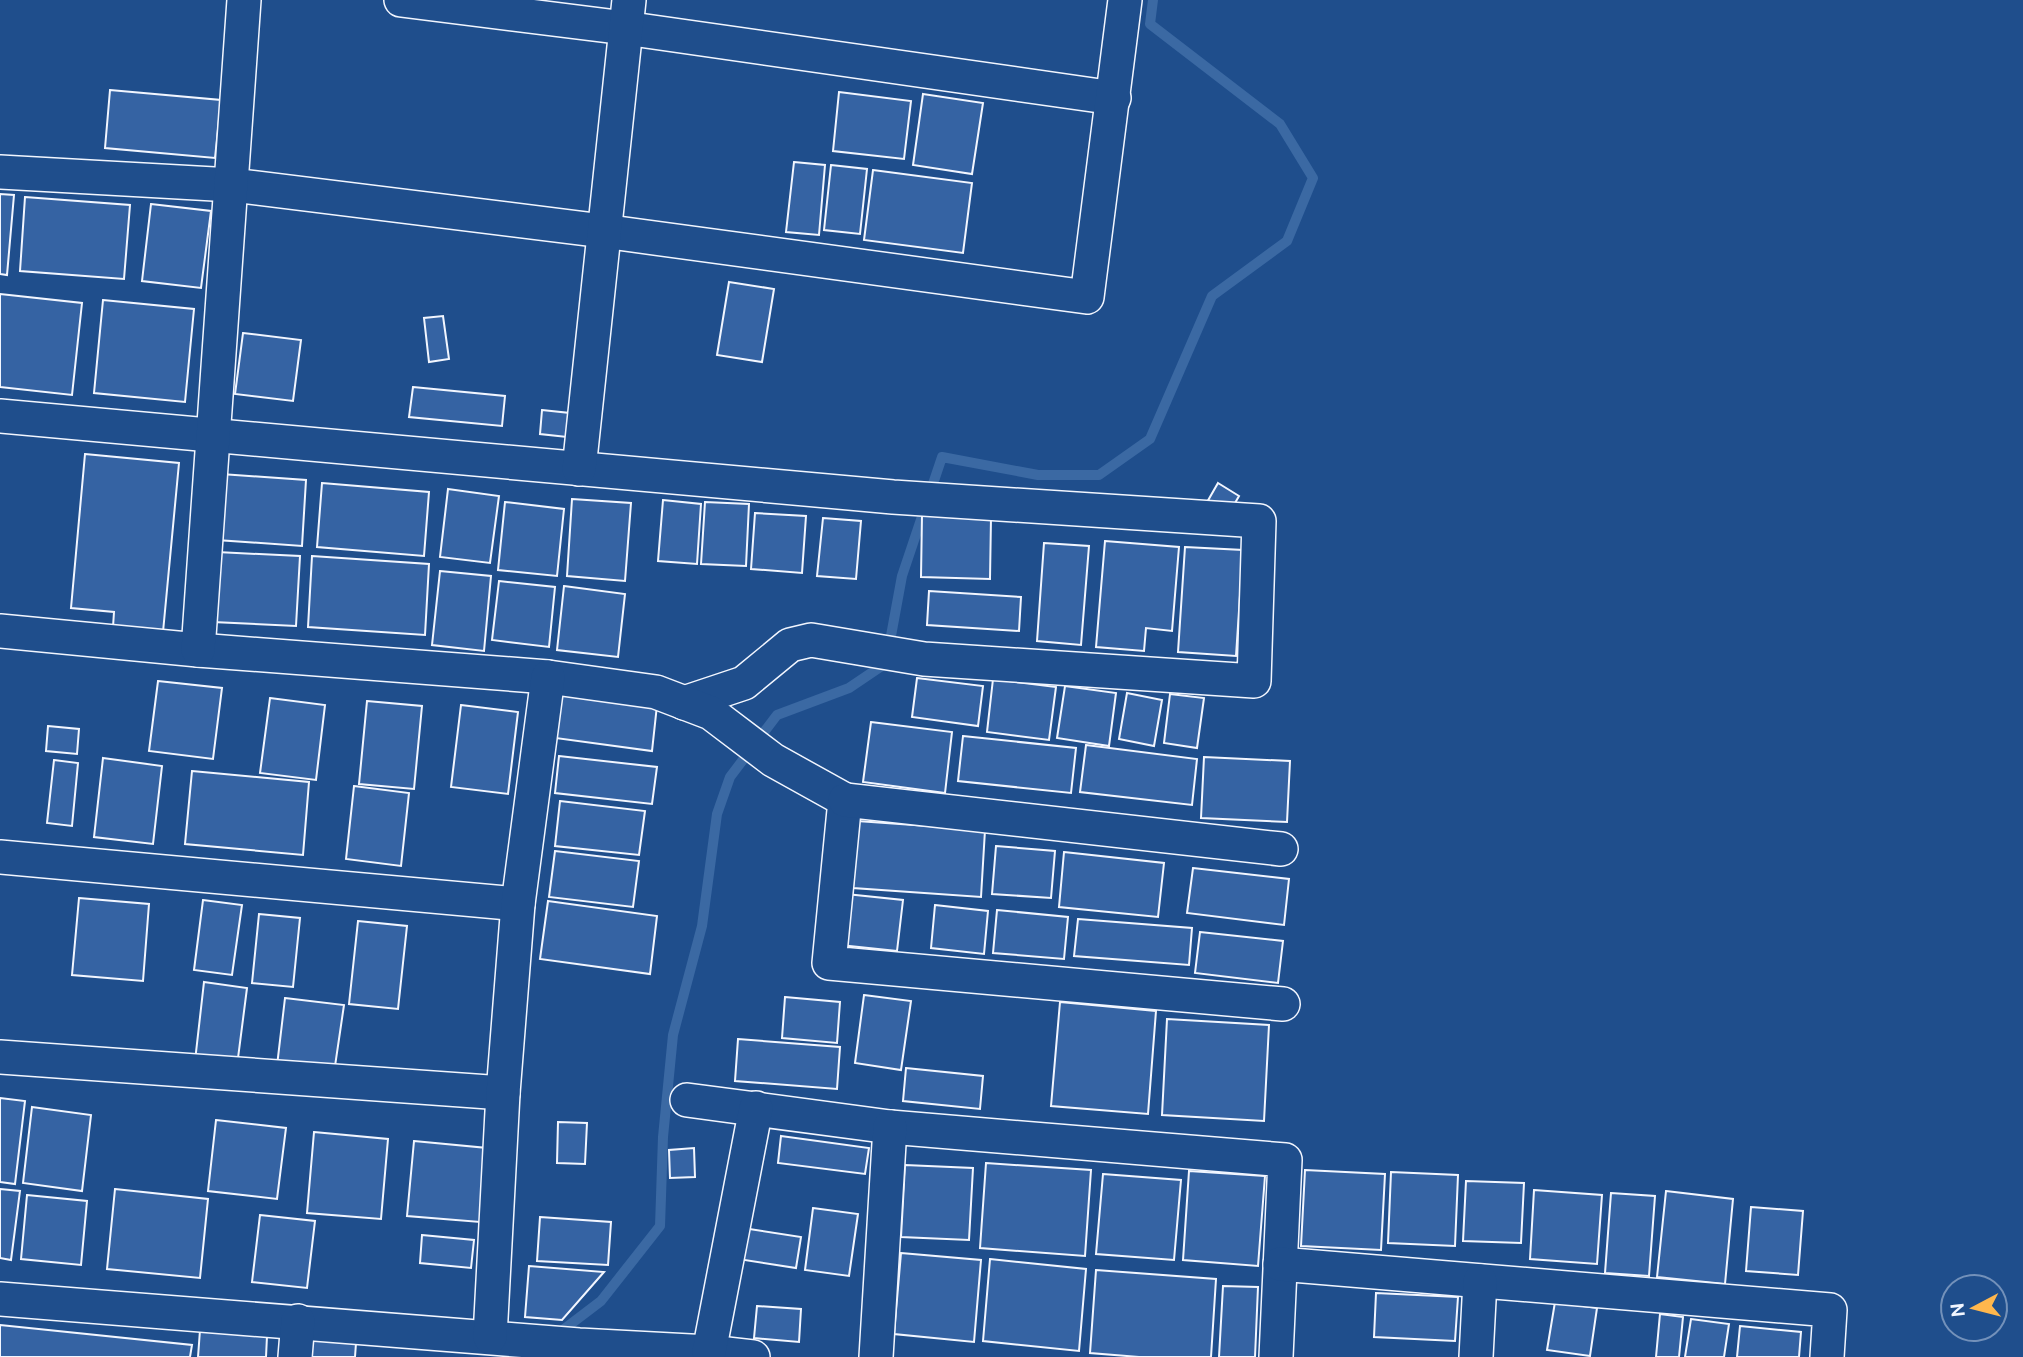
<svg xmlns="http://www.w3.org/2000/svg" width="2023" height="1357" font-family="Ubuntu,sans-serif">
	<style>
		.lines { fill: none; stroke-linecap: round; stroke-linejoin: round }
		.stream { stroke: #3b69a3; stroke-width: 10 }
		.building { fill: #3563a3; stroke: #f2f6ff; stroke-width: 2 }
		.street-casing { stroke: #f2f6ff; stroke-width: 36 }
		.street { stroke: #1f4e8c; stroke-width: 33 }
	</style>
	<rect width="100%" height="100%" fill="#1f4e8c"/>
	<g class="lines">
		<path class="stream" d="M555,1336L601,1301L660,1226L663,1137L673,1035L702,926L717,814L730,777L777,715L849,688L886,663L902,576L942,457L1038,475H1099L1150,439L1212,296L1287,241L1313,178L1280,124L1150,24L1153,0"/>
	</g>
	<g class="building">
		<path d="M110,90L221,100L215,158L105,148Z"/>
		<path d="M839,92L911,101L904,159L833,151Z"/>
		<path d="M923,94L983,103L972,174L913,165Z"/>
		<path d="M794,162L825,165L819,235L786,232Z"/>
		<path d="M831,165L867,169L860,234L824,230Z"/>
		<path d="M873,170L972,183L963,253L864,240Z"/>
		<path d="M0,194L14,195L7,275L0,274Z"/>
		<path d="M25,197L130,205L124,279L20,271Z"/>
		<path d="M151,204L211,211L201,288L142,281Z"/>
		<path d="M729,282L774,289L762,362L717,355Z"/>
		<path d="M0,294L82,303L72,395L0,387Z"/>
		<path d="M103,300L194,309L185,402L94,393Z"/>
		<path d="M443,316L449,359L429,362L424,318Z"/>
		<path d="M243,333L301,340L293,401L235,394Z"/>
		<path d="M413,387L505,396L502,426L409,417Z"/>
		<path d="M542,410L579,414L576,438L540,434Z"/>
		<path d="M85,454L179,463L163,632L113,627L114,612L71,608Z"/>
		<path d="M221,474L306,480L302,546L217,540Z"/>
		<path d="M322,483L429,492L424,556L317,547Z"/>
		<path d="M1218,483L1239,496L1227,517L1206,504Z"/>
		<path d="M448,489L499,496L490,563L440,557Z"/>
		<path d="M572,499L631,503L625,581L567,576Z"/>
		<path d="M663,500L701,504L697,564L658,561Z"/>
		<path d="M505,502L564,509L557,576L498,570Z"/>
		<path d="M705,502L749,504L746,566L701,564Z"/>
		<path d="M755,513L806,516L802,573L751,569Z"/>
		<path d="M922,515L991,517L990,579L921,577Z"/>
		<path d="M823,518L861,521L856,579L817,576Z"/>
		<path d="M1105,541L1179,547L1172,631L1146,628L1144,651L1096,647Z"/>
		<path d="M1044,543L1089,546L1081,645L1037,641Z"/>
		<path d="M1185,547L1243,550L1236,656L1178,652Z"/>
		<path d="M217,552L300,556L296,626L213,622Z"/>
		<path d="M312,556L429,564L425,635L308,627Z"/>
		<path d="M440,571L491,576L484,651L432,645Z"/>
		<path d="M499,581L555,587L549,647L492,640Z"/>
		<path d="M564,586L625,594L618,657L557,650Z"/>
		<path d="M929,591L1021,597L1019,631L927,625Z"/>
		<path d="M917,678L983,686L978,726L912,717Z"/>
		<path d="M993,679L1056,687L1049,740L987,732Z"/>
		<path d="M158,681L222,688L213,759L149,751Z"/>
		<path d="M1065,686L1116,693L1109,746L1057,738Z"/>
		<path d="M554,692L657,705L652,751L548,737Z"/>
		<path d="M1127,693L1162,700L1154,746L1119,739Z"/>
		<path d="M1170,694L1204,698L1197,748L1164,743Z"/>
		<path d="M270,698L325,705L316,780L260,773Z"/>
		<path d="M367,701L422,706L414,789L359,784Z"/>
		<path d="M461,705L518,712L508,794L451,787Z"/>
		<path d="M871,722L952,732L945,793L863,782Z"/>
		<path d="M48,726L79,729L77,754L46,751Z"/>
		<path d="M963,736L1076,748L1071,793L958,781Z"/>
		<path d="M1086,745L1197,759L1192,805L1080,792Z"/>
		<path d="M559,756L657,767L652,804L555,793Z"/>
		<path d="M1204,757L1290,761L1287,822L1201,818Z"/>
		<path d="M103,758L162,766L153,844L94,837Z"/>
		<path d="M54,760L78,763L72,826L47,823Z"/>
		<path d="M192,771L309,782L303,855L185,844Z"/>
		<path d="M354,786L409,793L401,866L346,859Z"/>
		<path d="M560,801L645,811L639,855L555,846Z"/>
		<path d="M857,821L985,830L981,897L853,888Z"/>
		<path d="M996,846L1055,851L1051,898L992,894Z"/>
		<path d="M555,851L639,861L633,907L549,897Z"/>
		<path d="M1064,852L1164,863L1158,917L1059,907Z"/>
		<path d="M1193,868L1289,879L1284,925L1187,913Z"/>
		<path d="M846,894L903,900L897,951L840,945Z"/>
		<path d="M79,898L149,904L143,981L72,975Z"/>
		<path d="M203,900L242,905L232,975L194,970Z"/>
		<path d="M548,901L657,916L650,974L540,959Z"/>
		<path d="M935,905L988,911L984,954L931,948Z"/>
		<path d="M997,910L1068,917L1064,959L993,953Z"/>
		<path d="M259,914L300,918L293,987L252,983Z"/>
		<path d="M1078,919L1192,928L1189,965L1074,956Z"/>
		<path d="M358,921L407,926L398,1009L349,1004Z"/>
		<path d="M1200,932L1283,941L1278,983L1195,973Z"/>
		<path d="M204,982L247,988L237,1066L195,1061Z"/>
		<path d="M864,995L911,1001L901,1070L855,1063Z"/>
		<path d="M785,997L840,1002L837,1043L782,1038Z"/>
		<path d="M285,998L344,1005L334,1073L277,1066Z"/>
		<path d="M1060,1002L1156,1011L1148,1114L1051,1106Z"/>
		<path d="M1167,1019L1269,1025L1264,1121L1162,1115Z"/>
		<path d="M738,1039L840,1047L837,1089L735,1081Z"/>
		<path d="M906,1068L983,1076L980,1109L903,1101Z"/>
		<path d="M0,1098L25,1101L15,1184L0,1182Z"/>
		<path d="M32,1107L91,1115L82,1191L23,1183Z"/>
		<path d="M216,1120L286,1128L277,1199L208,1191Z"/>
		<path d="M558,1122L587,1123L585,1164L557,1163Z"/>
		<path d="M314,1132L388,1139L381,1219L307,1213Z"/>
		<path d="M781,1136L869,1148L865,1174L778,1163Z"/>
		<path d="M414,1141L487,1148L480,1222L407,1216Z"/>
		<path d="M694,1148L695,1177L670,1178L669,1150Z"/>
		<path d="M986,1163L1091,1170L1085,1256L980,1248Z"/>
		<path d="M905,1165L973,1168L969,1240L901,1237Z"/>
		<path d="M1305,1170L1385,1174L1381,1250L1301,1246Z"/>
		<path d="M1189,1171L1265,1176L1258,1266L1183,1260Z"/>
		<path d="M1391,1172L1458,1175L1455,1246L1388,1243Z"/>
		<path d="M1103,1174L1181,1180L1174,1260L1096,1254Z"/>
		<path d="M1466,1181L1524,1183L1521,1243L1463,1241Z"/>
		<path d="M0,1189L20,1191L11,1260L0,1258Z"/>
		<path d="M115,1189L208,1199L200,1278L107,1269Z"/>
		<path d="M1534,1190L1602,1195L1597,1264L1530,1259Z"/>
		<path d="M1666,1191L1733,1199L1725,1284L1657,1277Z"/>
		<path d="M1611,1193L1655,1196L1649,1276L1605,1273Z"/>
		<path d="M27,1195L87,1201L81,1265L21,1259Z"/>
		<path d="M1751,1207L1803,1211L1798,1275L1746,1271Z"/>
		<path d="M813,1208L858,1214L849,1276L805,1270Z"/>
		<path d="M260,1215L315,1221L307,1288L252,1282Z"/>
		<path d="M540,1217L611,1222L608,1265L537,1261Z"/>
		<path d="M743,1228L801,1237L796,1268L738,1259Z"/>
		<path d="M422,1235L474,1240L471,1268L420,1263Z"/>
		<path d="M901,1253L981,1260L974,1342L894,1334Z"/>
		<path d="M990,1259L1086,1269L1079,1351L983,1341Z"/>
		<path d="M529,1266L604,1272L562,1320L525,1317Z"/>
		<path d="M1096,1270L1216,1279L1211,1357H1139L1090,1353Z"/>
		<path d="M1223,1286L1258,1287L1255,1357H1219Z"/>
		<path d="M1376,1293L1458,1297L1455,1341L1374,1337Z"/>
		<path d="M1555,1302L1597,1308L1590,1356L1547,1350Z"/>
		<path d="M757,1306L801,1309L799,1342L754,1338Z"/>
		<path d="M1660,1314L1683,1317L1679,1357H1656Z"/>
		<path d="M1691,1319L1729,1324L1724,1357H1685Z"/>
		<path d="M0,1325L192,1345L190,1357H0Z"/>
		<path d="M1740,1326L1801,1332L1799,1357H1737Z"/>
		<path d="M200,1330L267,1336L266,1357H198Z"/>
		<path d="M305,1339L356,1343L355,1357H304Z"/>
	</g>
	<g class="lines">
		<g class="street-casing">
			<g id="street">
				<path d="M401,0L625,28L1114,98"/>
				<path d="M0,172L232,185L603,231L1087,297L1125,0"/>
				<path d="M0,416L893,497L1259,521L1254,681L924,659L811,640L790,645L744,683L684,703"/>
				<path d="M579,469L629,0"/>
				<path d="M0,631L198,650L548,677L656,692L711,713L773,760L845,800L829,963L1283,1004"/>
				<path d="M198,650L244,0"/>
				<path d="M845,800L1281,849"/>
				<path d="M0,857L518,904"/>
				<path d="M0,1057L503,1093"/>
				<path d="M687,1100L890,1127L1285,1160L1276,1357"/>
				<path d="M1280,1264L1830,1310L1827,1357"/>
				<path d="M0,1299L579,1345L709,1352L753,1357"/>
				<path d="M490,1337L503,1093L518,904L548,677"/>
				<path d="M709,1352L756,1108"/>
				<path d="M295,1357L298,1321"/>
				<path d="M876,1357L890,1127"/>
				<path d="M1476,1357L1480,1281"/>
			</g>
		</g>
		<use href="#street" class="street"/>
	</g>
	<g transform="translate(1974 1308) rotate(263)"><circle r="33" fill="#1f4e8c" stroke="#7391ba" stroke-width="2"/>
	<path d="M0-5L12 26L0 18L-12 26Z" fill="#ffb74d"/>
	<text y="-10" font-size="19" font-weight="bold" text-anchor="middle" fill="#f2f6ff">N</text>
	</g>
</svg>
